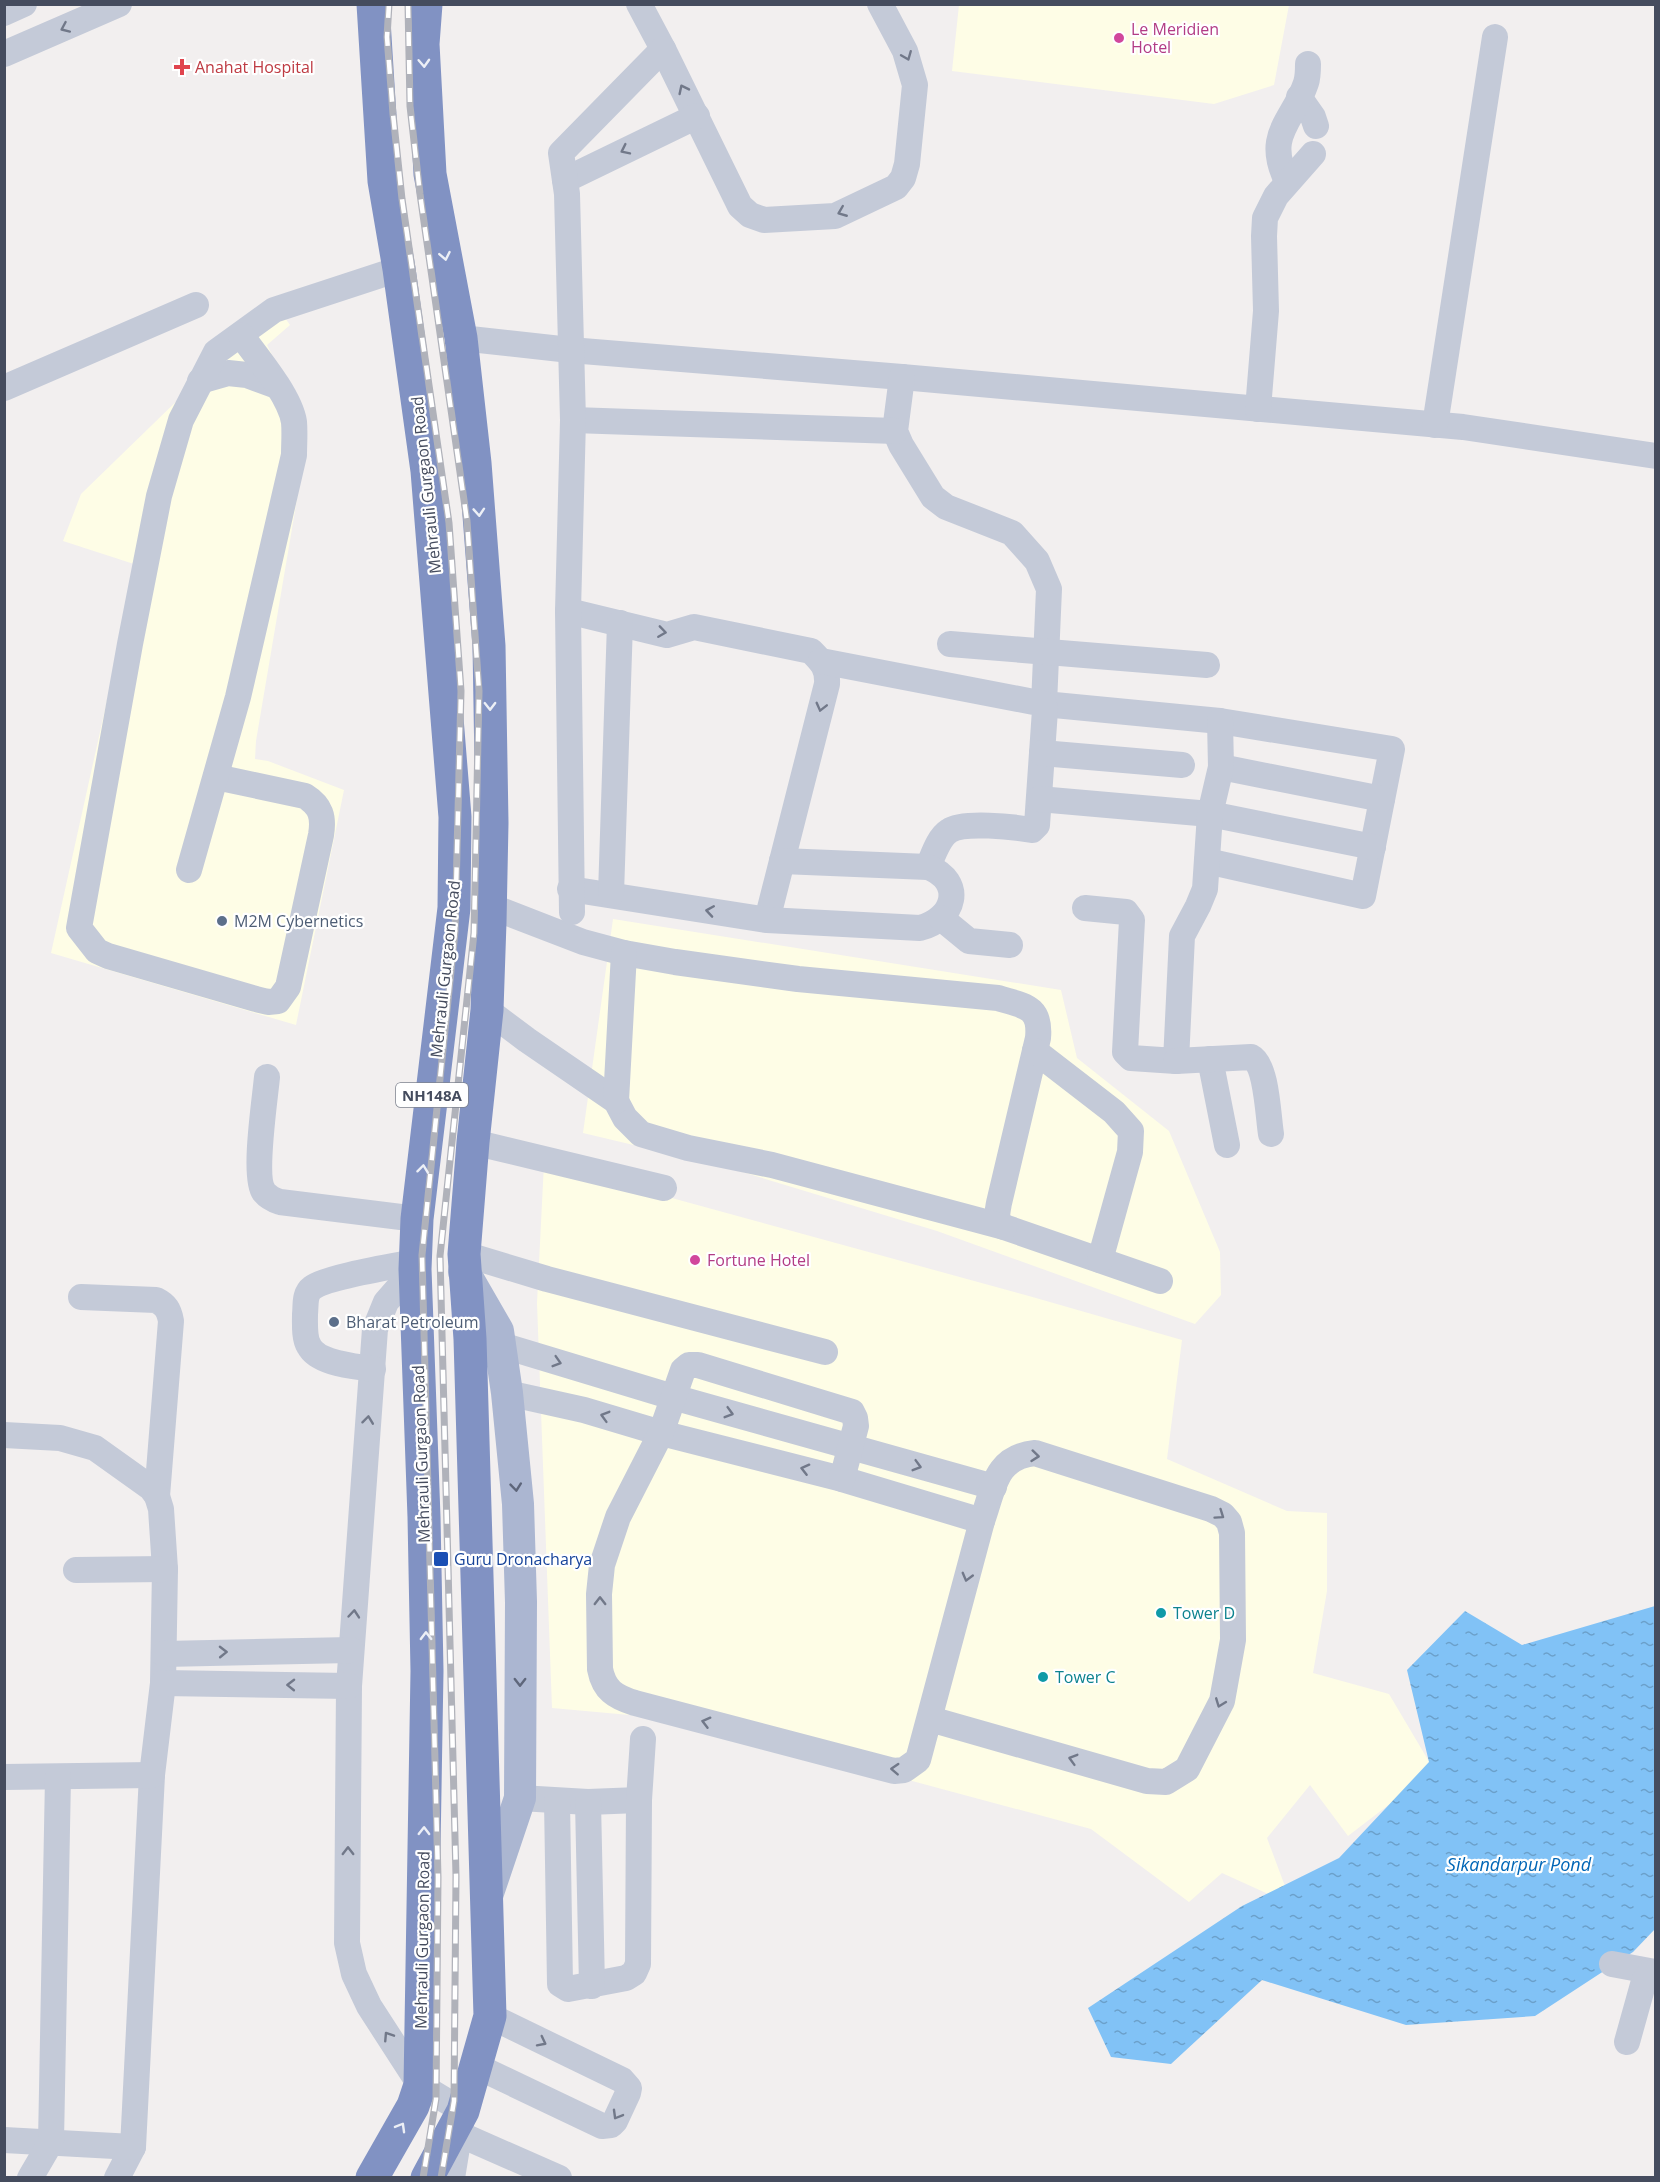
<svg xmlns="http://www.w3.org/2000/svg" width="1660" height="2182" font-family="'Open Sans',sans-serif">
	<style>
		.commercial { fill: #fefde6 }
		.water { fill: url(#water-ripples) }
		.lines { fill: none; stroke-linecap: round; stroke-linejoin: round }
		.minor { stroke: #c4cad8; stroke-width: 26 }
		.major { stroke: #abb6d1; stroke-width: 32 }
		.highway { stroke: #8192c3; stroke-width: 33 }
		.rail-casing { stroke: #b0b2ba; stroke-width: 7 }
		.rail { stroke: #fff; stroke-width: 4.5; stroke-dasharray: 14; stroke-linecap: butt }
		.oneway { stroke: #717889 }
		.oneway2 { stroke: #eceff6 }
		.oneway3 { stroke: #5e667b }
		.hotel-dot { fill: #d1479c; stroke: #fff; stroke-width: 2 }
		.health-dot { fill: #e0444e; stroke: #fff; stroke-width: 2 }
		.service-dot { fill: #5c6f8a; stroke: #fff; stroke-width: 2 }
		.transit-dot { fill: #1a4fb4; stroke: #fff; stroke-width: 2 }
		.culture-dot { fill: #0f9aa8; stroke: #fff; stroke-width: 2 }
		.labels { text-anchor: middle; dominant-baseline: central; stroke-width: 4.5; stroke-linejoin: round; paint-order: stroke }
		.shield { fill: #fff; stroke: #7d828e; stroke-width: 1.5 }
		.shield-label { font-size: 15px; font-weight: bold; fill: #454c5e }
		.hotel-label { font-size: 16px; fill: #b23c85; stroke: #fff; text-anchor: start }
		.health-label { font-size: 16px; fill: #be3a42; stroke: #fff; text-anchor: start }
		.street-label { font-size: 16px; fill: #454c5e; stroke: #fff }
		.service-label { font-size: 16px; fill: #4e5e75; stroke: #fff; text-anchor: start }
		.transit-label { font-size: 16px; fill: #164399; stroke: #fff; text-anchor: start }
		.culture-label { font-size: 16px; fill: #0d838f; stroke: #fff; text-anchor: start }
		.water-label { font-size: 18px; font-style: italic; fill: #0066b6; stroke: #fff }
	</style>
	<defs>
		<pattern id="water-ripples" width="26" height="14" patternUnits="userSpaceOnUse" patternTransform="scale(1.5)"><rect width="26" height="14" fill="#81c2f6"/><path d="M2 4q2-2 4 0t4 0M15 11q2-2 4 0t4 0" fill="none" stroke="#6ba0ca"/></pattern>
	</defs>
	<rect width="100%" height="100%" fill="#f2efef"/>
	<g class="commercial">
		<path d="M959,5V4L1289,5L1274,85L1214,104L952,71Z"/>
		<path d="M274,302L290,325L267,345L293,396L307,440L256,741L255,759L268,761L344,790L296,1025L51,953L137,565L63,541L81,494L187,391L191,372L215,347Z"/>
		<path d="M613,919L1061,990L1077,1058L1169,1131L1220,1252L1221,1295L1195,1324L937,1231L726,1167L583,1133Z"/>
		<path d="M544,1163L1029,1296L1182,1340L1167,1459L1287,1511L1327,1513V1591L1313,1673L1389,1694L1434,1770L1348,1836L1310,1785L1267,1838L1292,1905L1222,1873L1189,1902L1091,1829L685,1720L552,1708L537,1303Z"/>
	</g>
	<path class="water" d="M1655,1606V1929L1633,1952L1535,2016L1406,2025L1262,1980L1171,2064L1111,2057L1088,2008L1242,1906L1339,1858L1429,1762L1407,1670L1465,1611L1522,1645Z"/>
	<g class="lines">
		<g class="minor">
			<path d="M639,4L663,49L740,206L750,215L764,220L835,216L896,187L903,178L907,164L915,85L905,51L880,4"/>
			<path d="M4,13L24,4"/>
			<path d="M4,54L119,4"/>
			<path d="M1299,97L1313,117L1316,126"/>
			<path d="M565,180L697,116"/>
			<path d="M1287,181C1264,134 1293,122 1306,83C1308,77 1308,70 1308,64"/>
			<path d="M461,338L570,350L902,377L1463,427L1656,456"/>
			<path d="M902,377L895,431L901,445L933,497L946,507L1012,533L1037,561L1049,589L1044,704L1220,721L1392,749L1363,896L1207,861"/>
			<path d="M200,381L228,373L247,375L277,386"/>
			<path d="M4,388L196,305"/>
			<path d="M1258,409L1266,311L1264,236L1265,218L1276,196L1313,154"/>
			<path d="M573,420L895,431"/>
			<path d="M1435,425L1495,37"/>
			<path d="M568,611L667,635L694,627L811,651C822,662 828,668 827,684L767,920"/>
			<path d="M950,644L1207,665"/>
			<path d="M821,661L1044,704L1045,710L1037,825L1032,830C1014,827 963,821 949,831C938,838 933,856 928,867"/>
			<path d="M1042,753L1182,765"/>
			<path d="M1221,767L1382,799"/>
			<path d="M216,777L305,796C321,806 324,817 321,835L288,987L278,1001L268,1002L256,999L108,956L97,951L79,928L130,644L159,496L181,420L216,352L274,310L399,269"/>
			<path d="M1039,799L1210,814L1373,847"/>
			<path d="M189,870L238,697L294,455C294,444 295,433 294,422C290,396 257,357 241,335"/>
			<path d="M570,889L767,920L920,928C955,919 965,882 928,867L782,861"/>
			<path d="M611,894L620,623"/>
			<path d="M490,906L583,942L624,953L675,962L798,979L998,998C1024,1006 1041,1006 1038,1038L999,1203C997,1214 995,1220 1004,1227L1160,1281"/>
			<path d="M1085,908L1126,912L1132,920L1125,1052L1131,1058L1176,1061L1182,936L1198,906L1205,889L1210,814L1221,767L1220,721"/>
			<path d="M572,912L568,611L573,420L567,194L561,153L663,49"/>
			<path d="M941,918L969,941L1010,945"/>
			<path d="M487,1010L527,1040L616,1101L625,1118L641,1134L688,1148L772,1165L1004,1227"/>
			<path d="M1035,1051L1114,1112L1131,1131L1130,1152L1100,1260"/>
			<path d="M1210,1059L1227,1145"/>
			<path d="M1176,1061L1251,1057C1267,1065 1268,1116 1271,1134"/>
			<path d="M267,1077C265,1099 253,1177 264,1192C268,1197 274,1200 280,1202L417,1219"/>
			<path d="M616,1101L624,953"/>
			<path d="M473,1142L664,1188"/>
			<path d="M464,1254L547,1279L825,1352"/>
			<path d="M415,1269L386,1302L375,1329L349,1686L347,1943L354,1974L369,2006L420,2085L463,2111L452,2178"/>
			<path d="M81,1297L156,1300C166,1305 169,1310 171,1321L157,1496"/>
			<path d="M501,1345L673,1397L994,1487"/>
			<path d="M373,1369C355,1366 318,1364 309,1346C304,1338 305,1324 305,1314C306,1306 304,1294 312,1288C325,1277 395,1266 415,1262"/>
			<path d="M507,1393L584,1410L661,1433L842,1479L982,1521"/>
			<path d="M4,1435L60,1438L95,1448L151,1488L157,1496L161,1509L165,1569L163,1683L152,1775L133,2147L117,2178"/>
			<path d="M842,1479L856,1426L855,1418L852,1412L698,1365H689L683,1370L661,1433L618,1517L602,1565L599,1594L600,1669C604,1690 615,1697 635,1703L894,1771L904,1770L918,1760L982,1521C994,1488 995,1457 1035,1453L1211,1509L1223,1515L1229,1522L1232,1533L1233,1640L1222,1701L1187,1769L1166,1782L1147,1781L930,1719"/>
			<path d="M76,1570L165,1569"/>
			<path d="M164,1654L351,1650"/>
			<path d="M163,1683L349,1686"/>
			<path d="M4,1777L152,1775"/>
			<path d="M520,1798L588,1802L639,1800"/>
			<path d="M557,1801L560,1984L568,1989L626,1978L634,1973L638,1964L639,1800L643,1739"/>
			<path d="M588,1802L592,1986"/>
			<path d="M1612,1964L1655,1972"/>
			<path d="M1627,2042L1644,1981L1649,1974L1656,1972"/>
			<path d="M476,2066L602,2126L611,2125L615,2121L628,2093L629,2088L622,2080L490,2016"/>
			<path d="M459,2134L559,2178"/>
			<path d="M4,2140L133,2147"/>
			<path d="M30,2178L51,2142L58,1777"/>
		</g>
		<path class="major" d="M464,1272L498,1331L507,1393L518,1504L521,1602L520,1798L488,1893"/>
		<g class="highway">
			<path d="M426,4L423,44L430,174L461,338L475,463L489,646L492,823L490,922L487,1010L473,1142L464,1254L470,1339L490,2016L463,2111L427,2178"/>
			<path d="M372,2178L413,2106L420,2085L427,1671L424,1517L415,1269L417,1219L454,908L455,817L427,471L399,269L384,181L373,4"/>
		</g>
		<g class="rail-casing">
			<g id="rail">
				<path d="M389,4L387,37L393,114L402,199L449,523L461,691L455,932L422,1255L438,1877L436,2099L423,2178"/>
				<path d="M408,4L410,106L420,194L467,521L479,691L474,933L440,1256L456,1876L454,2101L441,2178"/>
			</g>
		</g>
		<use href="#rail" class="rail"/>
	</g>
	<defs><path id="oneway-chevron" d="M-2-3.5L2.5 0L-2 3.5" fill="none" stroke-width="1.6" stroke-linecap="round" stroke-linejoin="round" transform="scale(1.5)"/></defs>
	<g class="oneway">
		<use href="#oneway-chevron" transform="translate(65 28) rotate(156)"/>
		<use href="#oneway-chevron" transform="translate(907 56) rotate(68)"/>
		<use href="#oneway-chevron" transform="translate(683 89) rotate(-116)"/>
		<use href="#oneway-chevron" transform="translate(625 150) rotate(154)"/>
		<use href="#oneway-chevron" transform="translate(842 212) rotate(158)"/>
		<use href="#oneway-chevron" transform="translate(662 632) rotate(8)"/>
		<use href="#oneway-chevron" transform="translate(821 707) rotate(104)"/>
		<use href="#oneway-chevron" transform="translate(710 911) rotate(-171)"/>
		<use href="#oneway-chevron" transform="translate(557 1362) rotate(17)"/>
		<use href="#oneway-chevron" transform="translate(729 1413) rotate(16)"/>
		<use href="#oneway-chevron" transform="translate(605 1416) rotate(-164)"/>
		<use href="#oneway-chevron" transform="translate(368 1420) rotate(-83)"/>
		<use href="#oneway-chevron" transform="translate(1035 1456) rotate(6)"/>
		<use href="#oneway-chevron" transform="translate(917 1466) rotate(16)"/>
		<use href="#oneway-chevron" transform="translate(805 1469) rotate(-166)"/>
		<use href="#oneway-chevron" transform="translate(1220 1515) rotate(35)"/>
		<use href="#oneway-chevron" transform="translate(967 1577) rotate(105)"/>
		<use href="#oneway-chevron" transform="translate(600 1601) rotate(-90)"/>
		<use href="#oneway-chevron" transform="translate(354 1614) rotate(-85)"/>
		<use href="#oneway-chevron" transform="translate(223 1652) rotate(-1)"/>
		<use href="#oneway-chevron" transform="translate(291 1685) rotate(-179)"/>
		<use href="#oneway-chevron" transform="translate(1220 1703) rotate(111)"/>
		<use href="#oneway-chevron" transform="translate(706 1722) rotate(-165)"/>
		<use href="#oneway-chevron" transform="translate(1073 1759) rotate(-164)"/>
		<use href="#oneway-chevron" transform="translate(895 1769) rotate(-177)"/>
		<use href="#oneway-chevron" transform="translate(348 1851) rotate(-90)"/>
		<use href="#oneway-chevron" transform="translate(388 2036) rotate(-123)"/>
		<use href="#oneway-chevron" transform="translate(542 2042) rotate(27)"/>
		<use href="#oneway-chevron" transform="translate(617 2115) rotate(120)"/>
	</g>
	<g class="oneway2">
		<use href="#oneway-chevron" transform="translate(424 63) rotate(87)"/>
		<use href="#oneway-chevron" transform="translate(445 256) rotate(79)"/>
		<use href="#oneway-chevron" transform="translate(479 512) rotate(86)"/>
		<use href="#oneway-chevron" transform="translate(490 706) rotate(89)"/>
		<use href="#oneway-chevron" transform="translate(423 1169) rotate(-83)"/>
		<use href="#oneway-chevron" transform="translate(426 1636) rotate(-91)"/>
		<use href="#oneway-chevron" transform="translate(424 1831) rotate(-89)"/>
		<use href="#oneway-chevron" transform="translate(401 2127) rotate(-60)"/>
	</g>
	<g class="oneway3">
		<use href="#oneway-chevron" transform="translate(516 1487) rotate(84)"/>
		<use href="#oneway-chevron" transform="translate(520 1682) rotate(90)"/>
	</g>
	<g class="hotel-dot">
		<circle cx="1119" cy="38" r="6"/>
		<circle cx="695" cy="1260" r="6"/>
	</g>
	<path class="health-dot" d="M179 58h6v6h6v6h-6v6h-6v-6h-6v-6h6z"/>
	<g class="service-dot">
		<circle cx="222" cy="921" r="6"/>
		<circle cx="334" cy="1322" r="6"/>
	</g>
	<rect class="transit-dot" x="433" y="1551" width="16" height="16" rx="3"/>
	<g class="culture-dot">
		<circle cx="1161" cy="1613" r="6"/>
		<circle cx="1043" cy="1677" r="6"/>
	</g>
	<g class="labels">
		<rect class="shield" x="396" y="1083" width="72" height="24" rx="4.5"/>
		<g class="shield-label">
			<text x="432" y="1095">NH148A</text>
		</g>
		<g class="hotel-label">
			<text x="1131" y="29">Le Meridien<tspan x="1131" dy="18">Hotel</tspan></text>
			<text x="707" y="1260">Fortune Hotel</text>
		</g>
		<g class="health-label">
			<text x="195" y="67">Anahat Hospital</text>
		</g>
		<g class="street-label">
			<text transform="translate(426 485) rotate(-96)">Mehrauli Gurgaon Road</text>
			<text transform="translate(445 969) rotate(-84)">Mehrauli Gurgaon Road</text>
			<text transform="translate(421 1454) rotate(-92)">Mehrauli Gurgaon Road</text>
			<text transform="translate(422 1940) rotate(-89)">Mehrauli Gurgaon Road</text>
		</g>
		<g class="service-label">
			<text x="234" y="921">M2M Cybernetics</text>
			<text x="346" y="1322">Bharat Petroleum</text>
		</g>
		<g class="transit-label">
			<text x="454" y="1559">Guru Dronacharya</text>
		</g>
		<g class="culture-label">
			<text x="1173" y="1613">Tower D</text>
			<text x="1055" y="1677">Tower C</text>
		</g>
		<g class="water-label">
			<text x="1519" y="1864">Sikandarpur Pond</text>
		</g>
	</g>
	<rect width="1660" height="2182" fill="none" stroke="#454c5e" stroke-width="12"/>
</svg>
